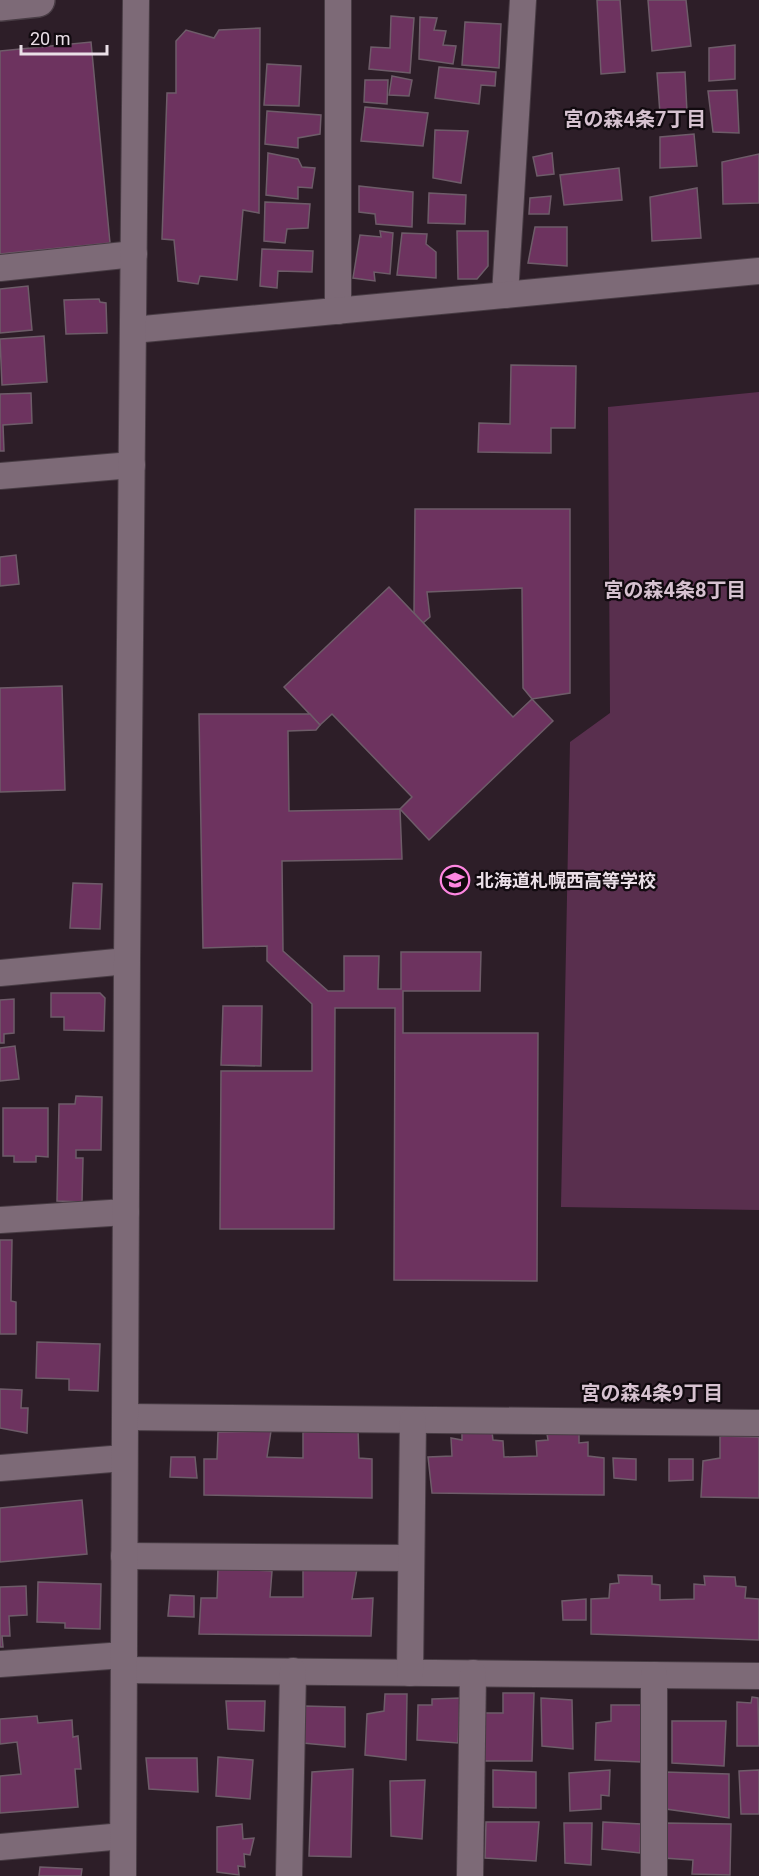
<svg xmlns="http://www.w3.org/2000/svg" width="759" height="1876" font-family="Roboto,'Noto Sans JP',sans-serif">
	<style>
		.green { fill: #592f4e }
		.building { fill: #6d335f; stroke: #6e5c69; stroke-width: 1.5 }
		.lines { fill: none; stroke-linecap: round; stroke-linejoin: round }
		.minor-casing { stroke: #483c44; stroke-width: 28 }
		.secondary-casing { stroke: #483c44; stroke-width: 36 }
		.minor { stroke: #7d6a77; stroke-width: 26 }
		.secondary { stroke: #7d6a77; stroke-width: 33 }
		.labels { text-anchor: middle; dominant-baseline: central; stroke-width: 4.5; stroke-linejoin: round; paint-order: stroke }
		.poi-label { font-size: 18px; font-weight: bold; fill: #eadfe7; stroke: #110a0f; text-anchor: start }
		.neighbourhood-label { font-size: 20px; font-weight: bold; fill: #d6c2d0; stroke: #110a0f }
	</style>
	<rect width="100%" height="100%" fill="#2d1e28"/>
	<path class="green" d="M759,392V1210L561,1207L570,742L610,713L608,407Z"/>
	<g class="building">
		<path d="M597,0H620L625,72L601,74Z"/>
		<path d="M648,0H686L691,46L652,51Z"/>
		<path d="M391,16L414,18L410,73L369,69L371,47L390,48Z"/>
		<path d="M420,17L437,18L434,30L446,31L443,45L456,46L453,64L419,59Z"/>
		<path d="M465,22L501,24L499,68L462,65Z"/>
		<path d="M260,28L259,213L243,210L237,280L200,276L198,284L178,281L174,240L162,239L167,93H176V41L186,30L214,38L219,30Z"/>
		<path d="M91,42L110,243L0,254V51Z"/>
		<path d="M735,45V79L709,81V48Z"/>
		<path d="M267,64L301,66L299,106L264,105Z"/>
		<path d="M439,67L496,72L495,86L481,85L479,104L435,98Z"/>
		<path d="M685,72L687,112L660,114L657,73Z"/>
		<path d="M392,76L412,80L409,96L389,95Z"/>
		<path d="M365,80H388L387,104L364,102Z"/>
		<path d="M737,90L739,133L713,132L708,91Z"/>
		<path d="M365,107L428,113L423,146L361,141Z"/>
		<path d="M267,111L321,115L320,134L298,138V148L265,144Z"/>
		<path d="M435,130L468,131L461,183L433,178Z"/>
		<path d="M694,134L697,166L660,168V137Z"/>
		<path d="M268,153L298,159L302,167L315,168L312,188L298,187V199L266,195Z"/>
		<path d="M552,153L554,174L537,176L533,157Z"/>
		<path d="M759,154V203L723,204L722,162Z"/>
		<path d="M619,168L622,200L564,205L560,175Z"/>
		<path d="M359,186L413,192L412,227L376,224L375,214L359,212Z"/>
		<path d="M697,188L701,238L652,241L650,197Z"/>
		<path d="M429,193L466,195L465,224L428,223Z"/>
		<path d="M551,196L549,214H529L530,198Z"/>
		<path d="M265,202L310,204L308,228L287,229L285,243L264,241Z"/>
		<path d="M535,227H567V266L528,263Z"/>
		<path d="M380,231L393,233L390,274L374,272L375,281L353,278L360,235L381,237Z"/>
		<path d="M457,231H488V266L477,279H458Z"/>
		<path d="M402,233L427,234L426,244L436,252V278L397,275Z"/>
		<path d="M262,249L313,251L312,272L278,271L277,288L260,286Z"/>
		<path d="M28,286L32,330L0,333V289Z"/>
		<path d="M99,299L100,302L106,303L107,333L66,334L64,300Z"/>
		<path d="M44,336L47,382L2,385L0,339Z"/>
		<path d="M511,365L576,366L575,428H551V453L478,452L479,423L510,424Z"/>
		<path d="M31,393L32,423L3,425L4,451H0V394Z"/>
		<path d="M415,509H570V693L532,699L523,688L522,588L427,592L430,617L423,623L414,613Z"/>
		<path d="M16,555L19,584L0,586V557Z"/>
		<path d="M389,587L513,717L532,699L553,721L429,840L400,809L412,797L332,714L320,725L284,687Z"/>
		<path d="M62,686L65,790L0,792V688Z"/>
		<path d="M199,714H310L320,725L316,730L288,731L289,811L400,809L402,859L282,861L283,951L328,991H344V956H379L378,989H401V952H481L480,991H403V1033H538L537,1281L394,1280L395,1008H335L334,1229H220L221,1071H312V1004L267,961V946L203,948Z"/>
		<path d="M73,883L102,884L100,929L70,928Z"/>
		<path d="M51,993H100L105,998L104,1031L64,1030V1017H51Z"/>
		<path d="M14,999V1033L4,1034V1043H0V1000Z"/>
		<path d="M223,1006H262L261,1066L221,1065Z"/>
		<path d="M15,1046L19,1079L0,1081V1048Z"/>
		<path d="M76,1096L102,1097L101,1150H76V1158H83L82,1202L57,1201L59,1104H75Z"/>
		<path d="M3,1108H48V1157L36,1156V1162H14V1156H3Z"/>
		<path d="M0,1240H12L11,1301L16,1302V1334H0Z"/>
		<path d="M37,1342L100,1344L98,1391L69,1390V1379L36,1378Z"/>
		<path d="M0,1389L22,1390L21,1408H28L27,1433L0,1428Z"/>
		<path d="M358,1430L359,1458L372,1459V1498L204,1495V1459H217L218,1432L271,1431L267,1457L303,1458V1432Z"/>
		<path d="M462,1431L492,1432L493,1440L503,1441L504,1457L537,1456L536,1441L548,1440L547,1434H579V1443L588,1442V1456L604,1458V1495L432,1493L428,1457L452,1456L451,1438L462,1440Z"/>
		<path d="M720,1436L759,1437V1498L701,1497L703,1461L720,1458Z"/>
		<path d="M171,1457H195L197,1478L170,1477Z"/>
		<path d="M613,1458L636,1459V1480L614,1478Z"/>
		<path d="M669,1459H693V1480L669,1481Z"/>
		<path d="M82,1500L87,1554L0,1562V1508Z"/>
		<path d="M218,1568L272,1571L270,1597H303V1569H357L352,1599L373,1598L371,1636L199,1634L201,1598H217Z"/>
		<path d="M618,1575L652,1576V1584L660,1585V1600L694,1599V1584L705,1585L704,1576L735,1577L736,1586L746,1587L745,1598L759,1599V1640L591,1634V1599L609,1598L610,1584L619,1583Z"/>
		<path d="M38,1582L101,1584L100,1629L65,1628V1623L37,1622Z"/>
		<path d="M26,1586L27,1615L9,1616L10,1636H2L3,1647H0V1587Z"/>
		<path d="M170,1595L194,1596V1617L168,1616Z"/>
		<path d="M586,1599V1620H563L562,1601Z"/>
		<path d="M503,1693H534L532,1761H479L484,1713H503Z"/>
		<path d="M385,1694H407L406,1760L365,1755L367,1714L384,1711Z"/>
		<path d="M752,1697L758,1698L759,1746H737V1702L751,1703Z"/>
		<path d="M460,1698L458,1743L417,1740L418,1705H432V1699Z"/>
		<path d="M541,1698L572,1700L573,1749L542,1746Z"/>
		<path d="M226,1701H265L264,1731L228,1729Z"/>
		<path d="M611,1705H643L641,1762L595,1760L596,1723L611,1721Z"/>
		<path d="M303,1706L345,1707V1747L303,1743Z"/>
		<path d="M37,1716L38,1723L72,1720L73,1737L78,1736L81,1769H75L78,1807L0,1813V1776L21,1774L17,1742L0,1744V1719Z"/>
		<path d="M672,1721H726L724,1766L672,1763Z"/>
		<path d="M218,1757L253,1760L250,1799L216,1796Z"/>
		<path d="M146,1758H197L198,1792L149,1789Z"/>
		<path d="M353,1769L351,1857L309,1856L312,1772Z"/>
		<path d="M493,1770L536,1772V1808L493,1807Z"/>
		<path d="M610,1770L609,1796L601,1795V1809L570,1811L569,1773Z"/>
		<path d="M759,1770V1814H741L739,1771Z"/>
		<path d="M665,1772L729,1774V1818L666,1809Z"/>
		<path d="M425,1780L422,1839L391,1836L390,1781Z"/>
		<path d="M486,1822H539L536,1861L485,1858Z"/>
		<path d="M603,1822L641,1824L640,1853L602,1849Z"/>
		<path d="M564,1823H592L591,1865L565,1863Z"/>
		<path d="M665,1823L731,1824L730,1875L692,1874L693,1860L663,1858Z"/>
		<path d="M242,1824L243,1839L254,1838L250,1855L244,1854L245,1867L238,1866L239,1875L217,1872V1827Z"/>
		<path d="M40,1867L82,1869L81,1876H39Z"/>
	</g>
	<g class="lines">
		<g class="minor-casing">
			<g id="minor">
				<path d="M0,268L134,254"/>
				<path d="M505,295L523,0"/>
				<path d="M338,311V0"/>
				<path d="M133,330L759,271"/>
				<path d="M0,476L132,465"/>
				<path d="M0,973L127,961"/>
				<path d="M0,1220L126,1212"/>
				<path d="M125,1417L759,1423"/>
				<path d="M0,1468L124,1458"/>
				<path d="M124,1556L411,1558"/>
				<path d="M0,1664L124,1655"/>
				<path d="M124,1670L759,1676"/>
				<path d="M410,1673L413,1420"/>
				<path d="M0,1847L123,1836"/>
				<path d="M123,1876L127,961L136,0"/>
				<path d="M289,1876L293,1671"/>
				<path d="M470,1876L473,1673"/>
				<path d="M654,1876V1675"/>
			</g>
		</g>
		<g class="secondary-casing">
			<path id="secondary" d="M0,4L38,0"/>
		</g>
		<use href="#minor" class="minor"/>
		<use href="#secondary" class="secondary"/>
	</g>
	<defs>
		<g id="school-ring" transform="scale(1.5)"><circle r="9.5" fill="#110a0f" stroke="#fe86e1" stroke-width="1.5"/><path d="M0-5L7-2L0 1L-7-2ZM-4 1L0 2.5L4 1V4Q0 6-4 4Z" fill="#fe86e1"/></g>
	</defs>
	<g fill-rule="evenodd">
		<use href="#school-ring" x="455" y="880"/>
	</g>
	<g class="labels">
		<g class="poi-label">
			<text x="476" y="880">北海道札幌西高等学校</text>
		</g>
		<g class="neighbourhood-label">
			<text x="635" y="119">宮の森4条7丁目</text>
			<text x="675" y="590">宮の森4条8丁目</text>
			<text x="652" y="1393">宮の森4条9丁目</text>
		</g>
	</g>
	<path d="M21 45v9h86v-9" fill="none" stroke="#eadfe7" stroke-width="3"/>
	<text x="30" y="45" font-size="18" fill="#eadfe7" stroke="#110a0f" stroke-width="4.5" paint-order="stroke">20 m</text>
</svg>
